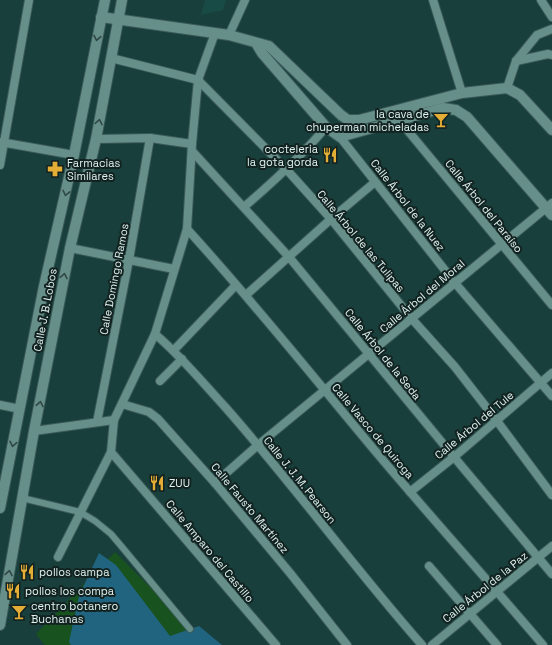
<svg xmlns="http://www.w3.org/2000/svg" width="552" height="645" font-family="'Space Grotesk',sans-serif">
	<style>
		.built { fill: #184a46 }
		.green { fill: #18521f }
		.water { fill: #206480 }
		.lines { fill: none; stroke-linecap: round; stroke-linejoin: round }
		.pedestrian-casing { stroke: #3a5a58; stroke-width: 8 }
		.minor-casing { stroke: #3a5a58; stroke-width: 10 }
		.tertiary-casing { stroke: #3a5a58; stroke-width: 12 }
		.secondary-casing { stroke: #3a5a58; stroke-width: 12 }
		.pedestrian { stroke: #678f8a; stroke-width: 6 }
		.minor { stroke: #678f8a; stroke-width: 8 }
		.tertiary { stroke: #678f8a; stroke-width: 10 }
		.secondary { stroke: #678f8a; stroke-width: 10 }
		.oneway { stroke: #304845 }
		.labels { text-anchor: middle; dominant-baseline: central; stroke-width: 4; stroke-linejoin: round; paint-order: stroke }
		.poi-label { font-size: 11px; fill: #def2f0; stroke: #122220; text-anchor: start }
		.street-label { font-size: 11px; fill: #def2f0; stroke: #122220 }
	</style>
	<rect width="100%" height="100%" fill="#183f3b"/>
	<path class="built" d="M205,0H226L223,10L201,15Z"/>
	<path class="green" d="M115,552L179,616L215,645H45L36,634Z"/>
	<path class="water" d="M99,553L116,565L170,636L199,626L222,645H71L69,642L79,596Z"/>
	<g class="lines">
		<g class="pedestrian-casing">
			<path id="pedestrian" d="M22,498L80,512L95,521L111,534L122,547L190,629"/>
		</g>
		<g class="minor-casing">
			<g id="minor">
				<path d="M433,0L462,93"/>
				<path d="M541,0L552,17"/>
				<path d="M229,35L245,0"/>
				<path d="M111,58L198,80L287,170L331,219L412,319L455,367L497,421L552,495"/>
				<path d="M516,61L548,54L552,55"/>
				<path d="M507,88L516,61L537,35L552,29"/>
				<path d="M399,120L552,305"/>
				<path d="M340,137L455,283L552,396"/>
				<path d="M96,139L150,138L192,144"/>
				<path d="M0,142L74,155"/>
				<path d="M192,151L289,257L454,457L552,574"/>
				<path d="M0,165L29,0"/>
				<path d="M244,207C273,182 301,157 326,127"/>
				<path d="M187,229C251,299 310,373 371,446C427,513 486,578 543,645"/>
				<path d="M70,248L174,269"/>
				<path d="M246,295L331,219L375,182"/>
				<path d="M155,334C181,356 203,383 226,408C294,485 354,568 422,645"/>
				<path d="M174,350L236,285"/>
				<path d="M160,381L182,359"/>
				<path d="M122,404L149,412L158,419L215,483L290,573L347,645"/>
				<path d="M0,405L20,409"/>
				<path d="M97,422L129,260L150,138"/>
				<path d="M34,431L114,420"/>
				<path d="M111,452L276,645"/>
				<path d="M215,483L258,445L552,203"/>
				<path d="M410,492L454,457L552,373"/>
				<path d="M58,557L111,452L114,420L155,334L187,229L192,144L198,80L215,33"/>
				<path d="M429,566L497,645"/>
				<path d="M432,645L552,546"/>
			</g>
		</g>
		<g class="tertiary-casing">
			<g id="tertiary">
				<path d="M101,17L229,35L269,46L341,115L348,120H359L462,93L507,88L520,95L552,130"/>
				<path d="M256,43L262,53L326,127L340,137L443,108L456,110L467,117L552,215"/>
			</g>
		</g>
		<g class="secondary-casing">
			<g id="secondary">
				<path d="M0,508L44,286L74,155L105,0"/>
				<path d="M0,625L34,431L70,248L96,139L122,0"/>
			</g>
		</g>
		<use href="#pedestrian" class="pedestrian"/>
		<use href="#minor" class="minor"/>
		<use href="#tertiary" class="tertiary"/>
		<use href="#secondary" class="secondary"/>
	</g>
	<defs><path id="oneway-chevron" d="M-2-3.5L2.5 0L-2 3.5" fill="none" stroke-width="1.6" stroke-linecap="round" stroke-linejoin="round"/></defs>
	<g class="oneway">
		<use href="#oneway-chevron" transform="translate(97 38) rotate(101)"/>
		<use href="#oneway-chevron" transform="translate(99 122) rotate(-79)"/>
		<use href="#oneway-chevron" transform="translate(66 193) rotate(103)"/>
		<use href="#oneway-chevron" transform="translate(64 276) rotate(-79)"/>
		<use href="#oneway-chevron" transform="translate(40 404) rotate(-79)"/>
		<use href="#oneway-chevron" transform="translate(13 444) rotate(101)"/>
		<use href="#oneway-chevron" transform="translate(9 573) rotate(-80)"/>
	</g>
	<defs>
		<g id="bar-bare" transform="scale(1.2)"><path d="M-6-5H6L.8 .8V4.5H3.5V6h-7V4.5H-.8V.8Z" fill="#e4ad35" stroke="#122220" stroke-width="2.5" paint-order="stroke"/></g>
		<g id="restaurant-bare" transform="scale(1.2)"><path d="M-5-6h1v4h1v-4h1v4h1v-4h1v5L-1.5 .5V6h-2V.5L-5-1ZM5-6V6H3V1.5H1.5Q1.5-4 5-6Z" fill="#e4ad35" stroke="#122220" stroke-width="2.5" paint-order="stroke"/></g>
		<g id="pharmacy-bare" transform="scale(1.2)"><path d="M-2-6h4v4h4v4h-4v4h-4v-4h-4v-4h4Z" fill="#e4ad35" stroke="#122220" stroke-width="2.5" paint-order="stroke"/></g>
	</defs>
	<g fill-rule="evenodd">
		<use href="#bar-bare" x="441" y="120"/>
		<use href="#restaurant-bare" x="330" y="155"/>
		<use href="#pharmacy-bare" x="55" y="169"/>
		<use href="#restaurant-bare" x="157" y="483"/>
		<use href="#restaurant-bare" x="27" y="572"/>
		<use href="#restaurant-bare" x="13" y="591"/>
		<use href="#bar-bare" x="19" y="612"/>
	</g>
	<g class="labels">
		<g class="poi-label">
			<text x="429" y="114" text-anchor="end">la cava de<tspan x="429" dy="13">chuperman micheladas</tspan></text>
			<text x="318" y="149" text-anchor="end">cocteleria<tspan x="318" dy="13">la gota gorda</tspan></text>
			<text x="67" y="163">Farmacias<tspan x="67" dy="13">Similares</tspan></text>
			<text x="169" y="483">ZUU</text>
			<text x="39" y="572">pollos campa</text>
			<text x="25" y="591">pollos los compa</text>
			<text x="31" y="606">centro botanero<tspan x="31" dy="13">Buchanas</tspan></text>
		</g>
		<g class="street-label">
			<text transform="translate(408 205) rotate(52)">Calle Árbol de la Nuez</text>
			<text transform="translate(484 206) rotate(51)">Calle Árbol del Paraíso</text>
			<text transform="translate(361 241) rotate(50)">Calle Árbol de las Tulipas</text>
			<text transform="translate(114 279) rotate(-79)">Calle Domingo Ramos</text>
			<text transform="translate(422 296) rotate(-40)">Calle Árbol del Moral</text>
			<text transform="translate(45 310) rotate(-79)">Calle J. B. Lobos</text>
			<text transform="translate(383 354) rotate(51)">Calle Árbol de la Seda</text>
			<text transform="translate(474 425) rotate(-40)">Calle Árbol del Tule</text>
			<text transform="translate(373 431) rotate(50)">Calle Vasco de Quiroga</text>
			<text transform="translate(300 480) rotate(51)">Calle J. J. M. Pearson</text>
			<text transform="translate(250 508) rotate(50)">Calle Fausto Martínez</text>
			<text transform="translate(210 551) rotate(50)">Calle Amparo del Castillo</text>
			<text transform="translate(485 587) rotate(-39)">Calle Árbol de la Paz</text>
		</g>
	</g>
</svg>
